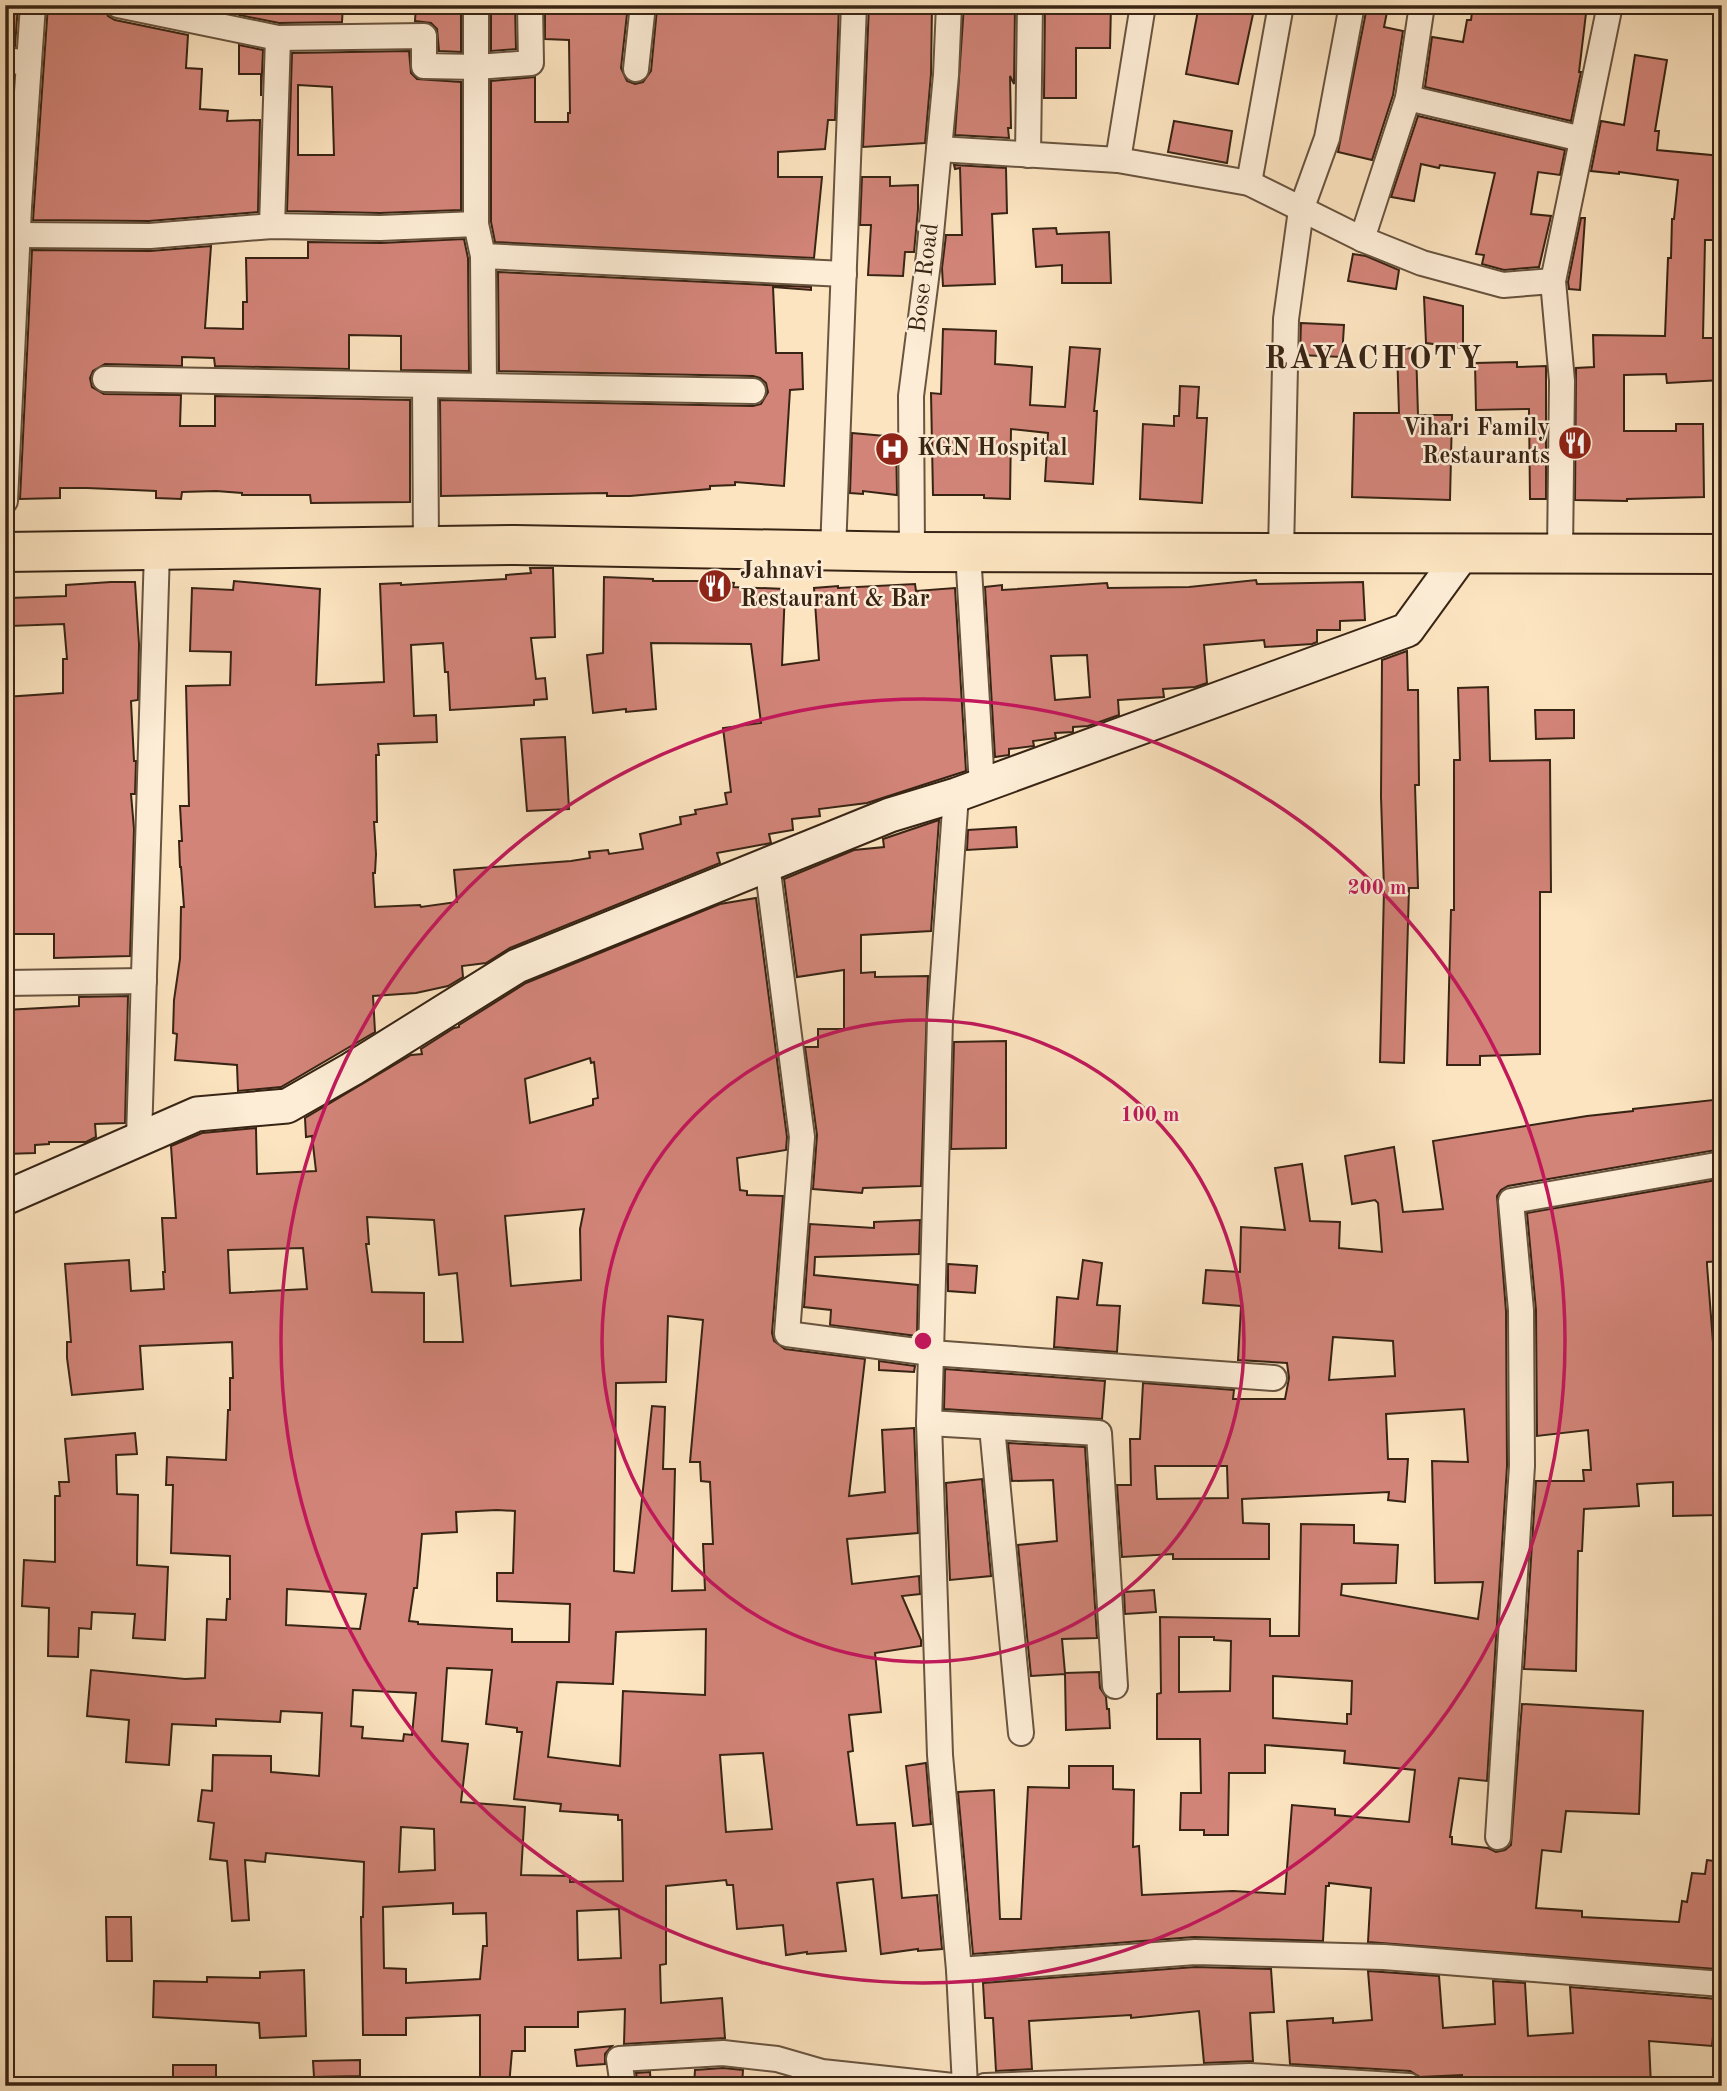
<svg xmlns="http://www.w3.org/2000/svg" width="1727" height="2091" font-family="'Old Standard TT',serif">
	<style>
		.building { fill: #d28478; stroke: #382414; stroke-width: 2; fill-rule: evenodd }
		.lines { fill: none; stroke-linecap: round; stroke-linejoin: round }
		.minor-casing { stroke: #69543f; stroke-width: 28 }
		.secondary-casing { stroke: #382414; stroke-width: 37 }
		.primary-casing { stroke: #382414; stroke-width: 42 }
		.minor { stroke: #fdedd6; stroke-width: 24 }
		.secondary { stroke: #fdedd6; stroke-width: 33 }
		.primary { stroke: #fce4c0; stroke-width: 38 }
		.ring { fill: none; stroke: #c2185b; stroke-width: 3.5 }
		.labels { text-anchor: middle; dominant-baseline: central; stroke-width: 5; stroke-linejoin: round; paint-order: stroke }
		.street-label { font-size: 24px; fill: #382414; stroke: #fdedd6 }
		.poi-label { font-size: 24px; font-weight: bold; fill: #382414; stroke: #fdedd6; text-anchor: start }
		.district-label { font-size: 32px; font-weight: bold; letter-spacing: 2px; fill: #382414; stroke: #fdedd6 }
		.centre { fill: #c2185b; stroke: #fdedd6; stroke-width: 3.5 }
		.ring-label { font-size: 21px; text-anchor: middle; font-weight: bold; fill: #c2185b; stroke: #fdedd6; stroke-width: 5; stroke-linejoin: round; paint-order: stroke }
	</style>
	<rect width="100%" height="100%" fill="#fce4c0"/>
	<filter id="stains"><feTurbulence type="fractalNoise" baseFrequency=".00286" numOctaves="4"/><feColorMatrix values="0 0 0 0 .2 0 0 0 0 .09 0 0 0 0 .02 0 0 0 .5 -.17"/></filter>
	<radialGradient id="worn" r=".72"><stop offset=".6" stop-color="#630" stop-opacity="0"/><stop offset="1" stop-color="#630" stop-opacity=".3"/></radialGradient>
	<g class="building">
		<path d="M5,5H18L15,46L5,45Z"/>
		<path d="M48,5H104L108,16L115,20L188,35L186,68L202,69L200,109L228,111L227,121L260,120L258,212L149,221L33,220Z"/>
		<path d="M238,5H343L342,22L279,23L239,15Z"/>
		<path d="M416,5H461V52L439,51L437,29L431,23L415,21Z"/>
		<path d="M491,5H515L516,49L491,51Z"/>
		<path d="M545,5H628L621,68L627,81L635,84L643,82L651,71L657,9L668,11V5H839L835,120H828L825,149L778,152V177H822L814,258L495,242L491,222V81L535,77V122H568V113H570L569,40L545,39Z"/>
		<path d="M869,5H932L931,74L925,143L863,147Z"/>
		<path d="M964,5H1015L1014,84L1010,76L1011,128H1008L1009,138L955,135Z"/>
		<path d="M1045,5H1111L1110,48H1076V98H1044Z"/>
		<path d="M1199,5H1255L1238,84L1186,74Z"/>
		<path d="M1473,5H1587L1579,72H1581L1571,121L1425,87L1432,37L1463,42L1467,20H1471Z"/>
		<path d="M1367,7L1387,12L1384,27L1403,31L1393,95L1372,160L1338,152Z"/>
		<path d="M239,45L263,50L261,96V74H239Z"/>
		<path d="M409,51L411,73L417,79L461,82V210L380,213L287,211L292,53ZM298,85L332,87L334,155H298Z"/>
		<path d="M1635,55L1667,60L1655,131H1659L1657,150L1722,156V240H1705L1703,338H1722V380L1667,383L1666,374L1624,375V431H1676V424H1703L1704,497L1627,499V501L1575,500L1576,368L1594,367L1593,335L1665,336L1668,258H1671L1672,219H1674L1678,180L1619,172V174L1591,171L1601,121L1624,125Z"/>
		<path d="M5,75L13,76L5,190Z"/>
		<path d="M1418,116L1565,150L1560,175L1538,172L1531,214L1551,216L1539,267L1504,270L1482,264L1484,255L1476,254L1495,173L1440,165L1439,168L1421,164L1414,201L1391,197Z"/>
		<path d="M1174,121L1232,131L1227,163L1168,152Z"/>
		<path d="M954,165L1006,168L1007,213L992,214L995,284L943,286L942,268L946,235H962L960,168L955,169Z"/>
		<path d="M862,177H890V186L918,185V209L914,252H905L903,276L868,275L871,225H860Z"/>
		<path d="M1581,218H1585L1580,290L1569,289L1568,282Z"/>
		<path d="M1056,228L1057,234L1109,232L1111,283H1062V265L1036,267L1033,229Z"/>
		<path d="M464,239L468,258L469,371L401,370V336L349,335V369L215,366L214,358L182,357V366L105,364L93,371L90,378L92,387L104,394L181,395L180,426H215V396L410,400V502L311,503L310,495H242V493L216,491L182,492L181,499L156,498V491L87,488H60V498L20,499L32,250L150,251L211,246L205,328L243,329V302H247L246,258H308V242L381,243Z"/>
		<path d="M1353,254L1366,256L1399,270L1396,289L1348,281Z"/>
		<path d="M498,272L811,287V290L773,287L776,353H802L803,389L790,390L784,486L735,482V485L710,486V489L630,496H607V493L441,496L440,400L753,406L761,404L768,392L766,383L760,378L753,376L499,371Z"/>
		<path d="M1424,297L1463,306V348L1426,343Z"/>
		<path d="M1301,323L1344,325L1342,357L1300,355Z"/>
		<path d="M943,329L996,331L995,364L1032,367L1030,405L1065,407L1070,347L1100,349L1094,411H1097L1093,484L1045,481L1048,433L1011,429L1010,499L984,498V495H933L931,393L941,394Z"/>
		<path d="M1416,348L1418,415H1452L1450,500L1352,497L1354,413H1399L1397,349Z"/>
		<path d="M1517,362V367L1546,366V499H1530L1529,409L1476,410L1475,363Z"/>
		<path d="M1180,386L1199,387L1197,418H1207L1202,503L1140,499L1143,424L1174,426V416H1179Z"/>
		<path d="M852,433L896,437L897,495L863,491V494L850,493Z"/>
		<path d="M530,568H553L555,637L531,638L536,679L545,678L547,699L534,700V705L450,710L448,672H445L443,643L411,645L414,716L436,715L437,742L378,744L379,755H376L377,822H374L376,854L375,873H373L375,907L420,905L421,907L457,902L454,870L571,861L590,858L589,852L608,850L609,854L643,849L640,834L681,824L680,817L696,814L695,810L727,804L725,793L731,792L723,728L761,723L751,644L651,643L656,709L626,712V709L593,713L587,655L603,653L604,577L653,579V581H708L734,583L733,587L785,589L782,665L819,660L814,588L838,586V588L915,584L916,591L955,588L966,771L867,803L819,809L820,816L792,819L793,830L769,834L771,843L717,853L720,863L510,948L486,963L462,966L463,977L448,986L416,993L373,996L375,1032L281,1087L238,1091L237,1065L175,1060L177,1034L173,1033L174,1000L180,959L181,907H184L181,867H180L179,841H182L180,806H189L186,686L230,685L231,652L190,651L192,588L233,590L234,581L320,589L316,685L384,682L380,584L401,583V585L506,579V575L531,573Z"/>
		<path d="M1256,580L1257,584L1363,582L1365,620L1340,621V630H1317V642L1312,644L1265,647L1264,640L1204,645L1207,683L1195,687L1163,689L1164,697L1118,700L1119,715L1088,726L1073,727V732L1055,733L1056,738L1033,741L1034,746L1009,749V755L995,757L985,587L1002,585V590L1107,583L1108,588L1189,587ZM1087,655L1090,697L1055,700L1051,656Z"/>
		<path d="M111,582H135L139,644L138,700L131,701L134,761H136L135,794H131L134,829L130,956L54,958V934H14L13,893H5V697L63,693V659H67L64,624L10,626L9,598L66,596V585Z"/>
		<path d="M1407,651L1408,690H1418L1419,785H1415L1418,888H1409L1404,1063L1380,1062L1384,889L1381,797L1382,660Z"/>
		<path d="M1488,687L1490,761L1550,760L1551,892H1540V1054L1480,1056V1065H1447L1451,910H1454V760H1460L1458,688Z"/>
		<path d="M1535,710H1574V738L1536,739Z"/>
		<path d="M565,737L569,809L527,811L521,739Z"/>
		<path d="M939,820L931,931L861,935V973L875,972V977L928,976L921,1186L863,1188L862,1193L813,1189L817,1135L805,1047H818V1029H844V970L797,977L784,879L854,850L884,847L883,839Z"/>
		<path d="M1016,827L1017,847L967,850L968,830Z"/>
		<path d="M756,898L787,1137L786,1150L737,1158L740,1190L747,1191V1195L783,1196L772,1333L774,1341L785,1349L865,1359L849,1496L885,1492L882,1430L914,1428L918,1533L847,1539L852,1584L919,1576L920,1594L902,1596L921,1640V1646L875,1653L881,1712L849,1715L853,1751L848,1752L857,1825L895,1823L902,1898L937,1895L942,1949L918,1951V1949L881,1954L873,1879L837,1883L846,1951L807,1954V1952L786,1955L783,1925L737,1929L733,1885H727L726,1880L666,1886V1964L660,1965L661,2003L722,1998L725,2038L624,2044L625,2009L578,2012V2027H525V2051H512L509,2086H480V2015L406,2018V2035H363L361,1917H363L364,1862L266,1853L265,1862L245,1860L249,1920L232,1921L227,1861L210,1859L214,1823L198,1821L202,1790L212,1791L213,1755L271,1756V1772L319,1776L322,1713L281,1711L280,1722L216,1719V1726L172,1724L169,1765L126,1762L129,1720L87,1716L91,1670L185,1679L205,1678L207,1619L226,1620L227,1599H230V1556L171,1553L173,1485H166L167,1457L226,1460L228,1410H230V1378H233L232,1342L140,1346L143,1389L72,1395L67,1358V1342H71L65,1264L129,1260L131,1291L164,1289L163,1272H165L162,1218H176L171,1146L202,1133L256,1128L257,1174L316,1171L312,1136L306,1137L305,1118L411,1055L422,1054L421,1049L454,1028L459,1027V1025L526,983L720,904ZM590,1058L591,1063L594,1062L598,1098L593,1099V1105L530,1123L525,1079ZM584,1209L580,1229L581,1280L511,1286L505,1216ZM367,1217L434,1220L439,1275L457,1273L463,1342H424V1293L372,1292L366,1244H369ZM303,1248L307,1289L230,1293L228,1250ZM668,1316L703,1320L690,1462H700L701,1481L710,1482L713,1544H703L705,1590L672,1591L675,1469H663L665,1407L652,1406L634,1573L614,1571L616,1383L666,1382ZM497,1510L515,1511L513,1573H497V1601L570,1604L569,1642H512V1629L418,1624V1622L409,1621L414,1588H417L422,1534L457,1532L456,1512ZM287,1589L366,1594L360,1629L286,1625ZM706,1629L705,1695L623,1691L620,1766L548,1757L557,1682L613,1684L616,1632ZM447,1668L492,1670L486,1724L517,1728V1732H522L514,1799L561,1804L560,1811L618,1815V1820H622L623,1881L570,1882V1876L521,1875L525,1807L461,1802L468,1744L442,1741ZM353,1690L416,1693L412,1735L404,1734L403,1741L362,1738L363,1727L351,1726ZM763,1753L772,1829L726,1832L720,1755ZM401,1827L434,1829L435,1870L399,1872ZM453,1903V1914L486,1913L487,1946H483L480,1979L406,1983V1969L384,1968L383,1907ZM619,1909L621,1958L578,1960L577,1911Z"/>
		<path d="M128,996L125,1123L95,1124L96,1137L86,1142H49V1144L35,1145V1153L6,1154L5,1010L79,1006V997Z"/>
		<path d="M1006,1041V1148L951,1149L954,1042Z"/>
		<path d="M1722,1099V1149L1508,1186L1501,1190L1497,1196L1506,1311L1507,1466L1487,1781L1459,1778L1450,1837H1452V1844L1488,1848L1496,1852L1505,1850L1511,1845L1522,1704L1643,1711L1639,1814L1566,1811L1561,1852L1542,1850L1536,1908L1582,1911V1917L1679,1922L1682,1901L1687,1902L1692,1873L1705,1874L1707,1860L1722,1862V1942H1719L1716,1969L1368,1942L1371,1888L1329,1883V1886H1326L1323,1941L1194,1937L973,1954L958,1792L994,1790L1000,1919H1021L1028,1787L1069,1788V1766H1113V1789L1134,1790L1133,1847L1139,1846L1142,1895L1233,1891L1285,1894L1292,1805L1335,1809V1815L1409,1822L1415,1770L1344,1763L1345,1751L1265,1745V1773H1229L1228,1835H1204V1830H1180L1181,1793H1201L1200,1739H1157V1694L1161,1693L1160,1617L1270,1619V1636H1299L1301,1524L1354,1525V1543L1398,1545L1396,1583L1342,1584L1341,1595L1478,1619L1483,1582L1435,1583L1432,1461L1468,1462L1464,1409L1386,1414L1388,1459H1408L1405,1502L1388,1500L1389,1492L1242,1499L1243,1523L1269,1524V1559H1173V1554L1122,1557L1117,1485H1131L1130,1439H1140L1143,1383L1234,1390L1233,1399H1285L1289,1378L1287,1363L1238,1360L1241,1306L1203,1303L1206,1270L1240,1272L1241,1227L1285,1230L1275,1168L1302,1164L1310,1221L1340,1222L1339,1248L1382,1252L1378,1203L1375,1200L1352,1204L1345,1156L1394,1147L1403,1212L1443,1209L1433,1141L1587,1116L1633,1111V1109ZM1333,1337L1393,1341L1395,1376L1329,1380ZM1155,1466H1227L1228,1498L1157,1499ZM1179,1637H1214V1640L1231,1641L1230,1691L1179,1692ZM1273,1676L1352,1681L1351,1714H1347V1724L1273,1718Z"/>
		<path d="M1722,1179V1261L1707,1262V1265L1717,1394H1715L1718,1515L1673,1516V1482L1637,1484L1639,1506L1584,1509L1582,1551H1578L1576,1671L1524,1669L1536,1481H1584L1583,1470H1591L1588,1430L1537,1436L1536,1310L1527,1213Z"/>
		<path d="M920,1220L919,1254L815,1257L814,1275L918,1285L917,1336L830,1325L831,1310L804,1307L810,1224L874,1228V1222Z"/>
		<path d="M1083,1260L1102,1263L1097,1305L1120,1306L1117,1352L1054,1347L1057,1297L1078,1299Z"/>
		<path d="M948,1264L977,1266L975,1293L948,1291Z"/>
		<path d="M879,1361L915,1366L914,1372L879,1370Z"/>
		<path d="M945,1369L1105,1381L1102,1419L944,1409Z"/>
		<path d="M135,1433L137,1454L116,1455L117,1494L138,1495L137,1565L168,1567L165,1640L133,1638L135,1614L92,1612L91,1629L79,1628L78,1657L48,1656L49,1608L22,1606L24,1560L55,1562V1496H60L59,1482H69L65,1439Z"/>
		<path d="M1008,1443L1085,1447L1097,1638L1062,1639L1065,1673L1099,1672L1100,1688L1106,1697L1107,1709H1109L1110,1728L1066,1730L1065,1674L1031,1676L1018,1545L1057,1541L1053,1480L1012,1481Z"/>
		<path d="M982,1479L991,1576L950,1580L946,1483Z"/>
		<path d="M1154,1590L1156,1612L1125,1614L1124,1592Z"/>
		<path d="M926,1763L931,1824L913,1826L906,1766Z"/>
		<path d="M106,1917H131L132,1961H107Z"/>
		<path d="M1195,1967L1271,1969L1274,2012L1250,2013L1253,2061L1204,2063L1199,2011L1131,2018V2015L1029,2021L1032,2069L996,2071L993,2018H985L983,1983Z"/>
		<path d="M304,1970L306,2036L260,2038L259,2023L153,2017L154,1981L207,1982V1977L260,1978V1972Z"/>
		<path d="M1368,1971L1439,1976L1443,2028L1495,2024L1493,1981L1525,1983L1528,2036L1573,2033L1570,1987L1717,1999L1712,2046L1649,2041L1651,2086H1500V2080L1462,2081V2075L1420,2077L1410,2071L1290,2064L1287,2021L1333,2018V2023L1372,2020Z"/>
		<path d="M612,2046L605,2054V2064L577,2066L575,2050Z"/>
		<path d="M360,2060V2076L314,2077L313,2061Z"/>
		<rect x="173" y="2065" width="43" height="17"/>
		<path d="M723,2068L743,2070L742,2086H694L695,2070Z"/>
		<path d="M650,2072L651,2086H638L636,2073Z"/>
	</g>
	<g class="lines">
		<g class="minor-casing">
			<g id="minor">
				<path d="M118,5L278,38L272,226"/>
				<path d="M1143,5L1118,160L1249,183L1362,239L1422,263L1503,285L1553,281"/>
				<path d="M278,38L424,36V66L477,67L531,63L530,5"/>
				<path d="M5,60L29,63"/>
				<path d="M636,69L643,5"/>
				<path d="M1408,98L1582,139"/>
				<path d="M939,149L1118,160"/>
				<path d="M1028,155L1030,5"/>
				<path d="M1249,183L1281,5"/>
				<path d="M476,224L483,256L844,274"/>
				<path d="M18,235L150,236L272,226L380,228L476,224V5"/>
				<path d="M1362,239L1408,98L1422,5"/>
				<path d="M483,256L484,386"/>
				<path d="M105,379L753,391"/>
				<path d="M425,385L426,547"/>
				<path d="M5,501L19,207L33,5"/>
				<path d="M833,551L854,5"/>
				<path d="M912,552L911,396L929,255L946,75L949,5"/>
				<path d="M968,552L982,786"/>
				<path d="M1281,552L1286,319L1301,210L1327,138L1352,5"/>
				<path d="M1560,553L1562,381L1553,281L1610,5"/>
				<path d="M767,864L802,1137L787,1334L931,1353L940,1019L956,795"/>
				<path d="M5,983L144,981"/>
				<path d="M139,1138L157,551"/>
				<path d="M929,1423L1099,1433L1115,1686"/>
				<path d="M992,1427L1021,1733"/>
				<path d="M1498,1837L1522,1466L1521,1310L1511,1201L1722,1164"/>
				<path d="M959,1970L1195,1952L1384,1957L1722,1984"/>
				<path d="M623,2086L619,2059L723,2053L777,2059L822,2072L953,2086"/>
				<path d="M965,2086L959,1970L940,1755L929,1423L931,1353L1274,1378"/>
				<path d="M985,2086L1250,2076L1409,2086"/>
			</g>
		</g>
		<g class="secondary-casing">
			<path id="secondary" d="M5,1198L197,1114L287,1106L352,1069L517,966L890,815L956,795L1407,630L1463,553"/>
		</g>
		<g class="primary-casing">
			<path id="primary" d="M5,552L515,545L912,552L1722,554"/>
		</g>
		<use href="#minor" class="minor"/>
		<use href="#secondary" class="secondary"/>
		<use href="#primary" class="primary"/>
	</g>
	<g class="ring">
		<circle cx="923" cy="1341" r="321"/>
		<circle cx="923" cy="1341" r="642"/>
	</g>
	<defs>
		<g id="restaurant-disc" transform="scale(1.75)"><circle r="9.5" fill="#8f2418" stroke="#fdedd6"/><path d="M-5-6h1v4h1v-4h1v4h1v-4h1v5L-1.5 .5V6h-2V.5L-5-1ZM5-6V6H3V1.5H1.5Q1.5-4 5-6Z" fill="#fff"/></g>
		<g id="hospital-disc" transform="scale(1.75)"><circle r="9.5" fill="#8f2418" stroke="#fdedd6"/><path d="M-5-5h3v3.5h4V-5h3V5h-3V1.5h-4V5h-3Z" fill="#fff"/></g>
	</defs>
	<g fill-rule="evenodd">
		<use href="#restaurant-disc" x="1575" y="443"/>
		<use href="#hospital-disc" x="892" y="449"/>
		<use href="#restaurant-disc" x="715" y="586"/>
	</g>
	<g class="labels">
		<g class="street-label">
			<text transform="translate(925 278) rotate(-83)">Bose Road</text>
		</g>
		<g class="poi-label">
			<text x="1550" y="429" text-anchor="end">Vihari Family<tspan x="1550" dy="28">Restaurants</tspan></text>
			<text x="917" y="449">KGN Hospital</text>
			<text x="740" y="572">Jahnavi<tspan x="740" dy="28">Restaurant &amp; Bar</tspan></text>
		</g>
		<g class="district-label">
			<text x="1374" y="360">RAYACHOTY</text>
		</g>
	</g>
	<circle cx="923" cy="1341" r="10" class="centre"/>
	<g class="ring-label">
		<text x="1377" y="894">200 m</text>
		<text x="1150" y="1121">100 m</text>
	</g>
	<rect width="1727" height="2091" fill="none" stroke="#fce4c0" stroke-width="28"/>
	<rect x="7" y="7" width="1713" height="2077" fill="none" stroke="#382414" stroke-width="3.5"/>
	<rect x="14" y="14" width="1699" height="2063" fill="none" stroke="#382414" stroke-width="2"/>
	<rect width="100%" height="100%" filter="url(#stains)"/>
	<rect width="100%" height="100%" fill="url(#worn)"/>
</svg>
